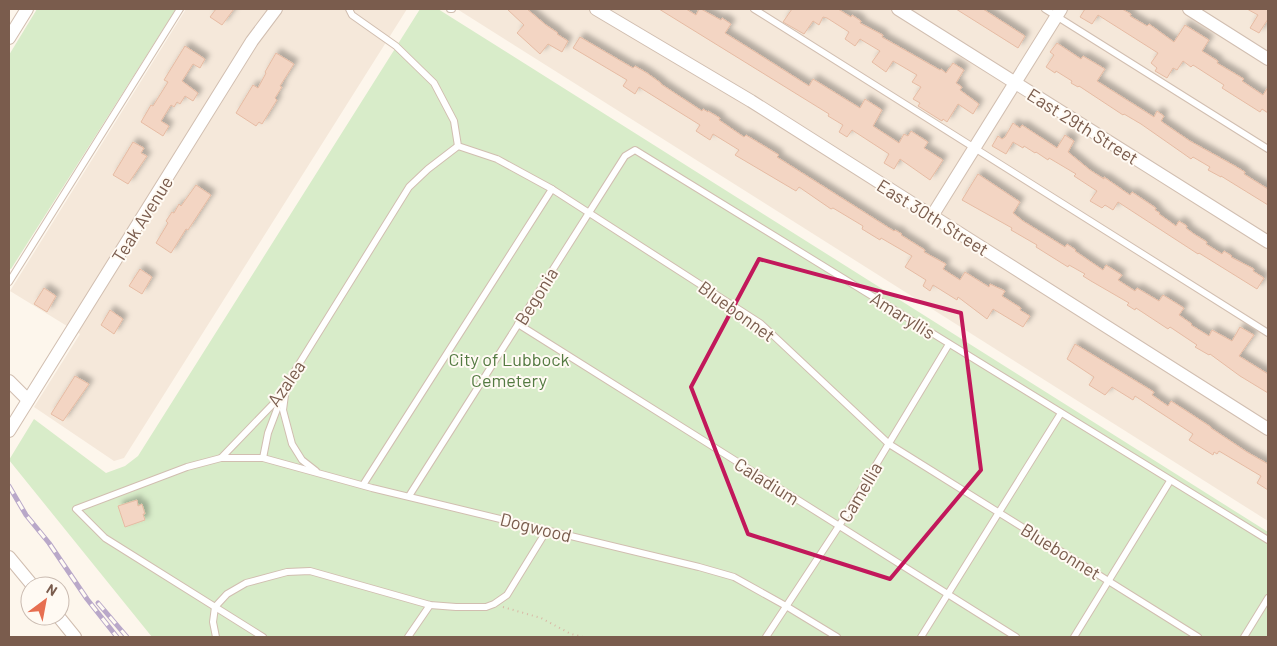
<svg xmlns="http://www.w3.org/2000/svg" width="1277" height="646" font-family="Barlow,sans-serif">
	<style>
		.residential { fill: #f5e8da }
		.green { fill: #d8ecc9 }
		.building { fill: #f3d5c3; stroke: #e6bba3; filter: url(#shadow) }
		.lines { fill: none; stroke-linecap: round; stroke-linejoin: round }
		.lane-casing { stroke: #d1beb0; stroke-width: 8 }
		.street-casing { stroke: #d1beb0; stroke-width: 14 }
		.path { stroke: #d9b8a5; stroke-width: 2; stroke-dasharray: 1 4; stroke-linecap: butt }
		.lane { stroke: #fff; stroke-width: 6 }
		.street { stroke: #fff; stroke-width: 12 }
		.rail-casing { stroke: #b9a8c9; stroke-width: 5 }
		.rail { stroke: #fffaf3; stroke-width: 3; stroke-dasharray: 9; stroke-linecap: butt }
		.marked { fill: none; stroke: #c2185b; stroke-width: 4; stroke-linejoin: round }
		.labels { text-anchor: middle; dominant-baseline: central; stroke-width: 4; stroke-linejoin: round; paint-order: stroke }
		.street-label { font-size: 18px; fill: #7a5c4d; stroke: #fffaf3 }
		.park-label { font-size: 18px; fill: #537a41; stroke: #fffaf3 }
	</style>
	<defs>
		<filter id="shadow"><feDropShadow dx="4.5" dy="-4.5" stdDeviation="2.5" flood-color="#0004"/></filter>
	</defs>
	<rect width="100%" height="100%" fill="#fdf6ec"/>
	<g class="residential">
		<path d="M186,9H407L124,458L114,461L34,407L80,334L10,291Z"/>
		<path d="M457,9H1268V521Z"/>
	</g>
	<g class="green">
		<path d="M37,9H176L11,269L9,268V55Z"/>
		<path d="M420,9H438L1268,532V637H152L9,460L34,419L106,473L125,466L138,456Z"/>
	</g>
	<g class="building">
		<path d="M216,9H234L222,25L210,17Z"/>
		<path d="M507,9H527L546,25L558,33L557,34L568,41L562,52L548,44L540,54L517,33L524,25Z"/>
		<path d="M659,9H686L696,15L699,9H701L721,20L722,18L731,24L725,33L757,53L809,86L813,79L860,108L865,99L882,110L873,126L899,143L904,134L908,136L911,131L928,142L924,148L943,160L930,180L900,159L894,169L884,163L889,154L852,130L847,137L839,132L843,125L828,116L829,114Z"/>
		<path d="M792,9H838L851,17L852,15L861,21L860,23L883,35L882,37L940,70L941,69L946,73L953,63L964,70L956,83L962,87L960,90L979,104L973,114L958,104L947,122L943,119L942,121L918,106L920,103L913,99L921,87L912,82L917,75L893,61L886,72L872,62L880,51L860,39L855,46L845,39L849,32L827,18L823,17L819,25L813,21L804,34L783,22Z"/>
		<path d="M956,9H983L1025,36L1018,48Z"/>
		<path d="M1085,9H1122L1131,14L1130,16L1147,26L1149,24L1174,42L1185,25L1209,40L1202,51L1218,61L1217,63L1244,79L1242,81L1263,95L1268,87V113L1262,109L1260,112L1222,88L1224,85L1193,65L1191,67L1183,61L1177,70L1173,68L1167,78L1155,71L1157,68L1151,63L1158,53L1098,15L1092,24L1080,17Z"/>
		<path d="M1247,9H1268V19L1259,33L1250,28L1258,15Z"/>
		<path d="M580,37L633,68L635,66L647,73L661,83V84L702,111L703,109L708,112V111L720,118L719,120L744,137L746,135L779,155L777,157L894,231L895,230L902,234L901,235L925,250L924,252L946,264L943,269L960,280L965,272L989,287L990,284L1005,291L1002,296L1021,308L1020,310L1030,316L1023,327L993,309L987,319L958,297L957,300L933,285L930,291L923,286L926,280L905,267L912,256L881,238L880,240L862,229L863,226L833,208L831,209L799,187L796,191L735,155L739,150L713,134L710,140L696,131L700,125L639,87L635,94L623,86L627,80L573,48Z"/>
		<path d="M1057,43L1081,59L1083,56L1105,69L1097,81L1154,117L1157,111L1164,116L1161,121L1165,124L1190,141L1235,166L1245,172L1244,174L1268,189V205L1221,176V177L1208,170L1210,167L1193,157L1191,159L1184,154L1141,124L1124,114L1123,115L1079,86L1078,87L1071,83L1072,81L1056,71L1055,73L1046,67L1054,55L1050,52Z"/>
		<path d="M185,46L205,59L200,68L193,64L182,81L198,93L193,101L185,96L180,104L177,102L174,107L171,105L161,121L169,126L163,136L141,122L151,105L153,106L168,82L164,80Z"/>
		<path d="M276,53L294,64L280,86L282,87L275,98L277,100L262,124L259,122L256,126L236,113L253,85L258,88L266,73L265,72Z"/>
		<path d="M1013,123L1020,128L1022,125L1057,148L1065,135L1074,141L1068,152L1090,170L1104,179V177L1130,195L1132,192L1156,208L1155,210L1160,213L1159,214L1176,226L1179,221L1187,226L1186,228L1194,234L1207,242L1206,244L1222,254L1224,251L1232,256L1231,257L1254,269L1253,271L1264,278L1257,289L1199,253L1198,254L1118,202L1113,210L1105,205L1102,208L1090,201L1097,191L1074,176L1076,174L1049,158L1048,160L1036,152L1035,153L1024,146L1023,148L1013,142L1006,154L992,146L998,136L1002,139L1005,137Z"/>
		<path d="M133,142L144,148L141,153L147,156L128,184L113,175Z"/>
		<path d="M978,174L1020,202L1013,213L1023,221L1065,247L1067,244L1076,250L1075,251L1103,270L1106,265L1122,275L1118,280L1135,291L1137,288L1159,301L1163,295L1184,308L1179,315L1192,324L1191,325L1209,336L1212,330L1232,341L1240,327L1254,335L1239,356L1268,374V393L1240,376L1210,354L1209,355L1195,347L1197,345L1170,327L1168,329L1136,308L1135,310L1127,305L1129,303L1091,281L1083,276L1085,274L1069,265L1068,267L1036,247L1037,245L1011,230L1012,228L962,200Z"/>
		<path d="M196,185L211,195L188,230L186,229L171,253L156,243L168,223L166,221L172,212L174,213L179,204L181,206Z"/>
		<path d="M140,269L152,277L142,294L129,286Z"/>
		<path d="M44,288L56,296L47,312L34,304Z"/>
		<path d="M110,310L123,319L114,334L101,325Z"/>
		<path d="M1075,344L1154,392L1152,395L1168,406L1171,401L1211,427V428L1247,452L1268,464V490L1257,483L1261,476L1219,451L1217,454L1214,452L1213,455L1189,440L1193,434L1135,396L1133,400L1112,387L1105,395L1089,385L1094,377L1067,359Z"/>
		<path d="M75,376L89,384L63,421L51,414Z"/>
		<path d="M137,500L138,506L142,504L145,514H143L145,520L125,527L118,506Z"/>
	</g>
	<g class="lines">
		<g class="lane-casing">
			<g id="lane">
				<path d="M349,9L352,15L396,46L434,83L454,121L458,146L497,159L552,189L760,323L889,444L1198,637"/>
				<path d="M450,9H452"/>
				<path d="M754,9L1268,333"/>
				<path d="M1045,9L1268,149"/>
				<path d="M9,282L180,9"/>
				<path d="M518,324L1016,637"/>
				<path d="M286,387L283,410L292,444L302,460L316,471"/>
				<path d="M221,458H263L372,488L699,567L734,577L786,606L837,637"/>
				<path d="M263,458L268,433L282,396"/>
				<path d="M363,485L552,189"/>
				<path d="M409,496L625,156L635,150L1268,540"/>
				<path d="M216,637L213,622L215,607L227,594L246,583L287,572L310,571L430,605L456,607H486L494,604L507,595L547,530"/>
				<path d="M263,637L105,538L76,509L187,467L221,458L274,403L286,385L409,187L428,169L458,146"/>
				<path d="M408,637L430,605"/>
				<path d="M766,637L839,526L949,344"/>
				<path d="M921,637L1061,413"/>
				<path d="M1074,637L1170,481"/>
				<path d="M1244,637L1268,598"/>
			</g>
		</g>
		<g class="street-casing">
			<g id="street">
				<path d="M596,9L751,101L1268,429"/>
				<path d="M898,9L1268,242"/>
				<path d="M1189,9L1268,59"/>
				<path d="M9,38L27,9"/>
				<path d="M932,216L1061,9"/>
				<path d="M9,381L28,400"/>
				<path d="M9,431L252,41L276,9"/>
				<path d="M9,557L33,586"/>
				<path d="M58,616L75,637"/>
			</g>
		</g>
		<path class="path" d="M503,607L541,618L571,634L583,637"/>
		<use href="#lane" class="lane"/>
		<use href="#street" class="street"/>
		<g class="rail-casing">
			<g id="rail">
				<path d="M9,486L26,515L49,543L87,599L117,637"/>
				<path d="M98,603L127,637"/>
			</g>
		</g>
		<use href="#rail" class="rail"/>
	</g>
	<path class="marked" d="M759,259L961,313L981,470L890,579L748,534L691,387Z"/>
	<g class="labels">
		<g class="street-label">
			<text transform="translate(1083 126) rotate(32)">East 29th Street</text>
			<text transform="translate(933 217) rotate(32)">East 30th Street</text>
			<text transform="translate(142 219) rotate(-58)">Teak Avenue</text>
			<text transform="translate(536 296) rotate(-58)">Begonia</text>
			<text transform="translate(737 311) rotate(36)">Bluebonnet</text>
			<text transform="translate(903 315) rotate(32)">Amaryllis</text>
			<text transform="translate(286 383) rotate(-55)">Azalea</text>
			<text transform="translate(767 481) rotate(32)">Caladium</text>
			<text transform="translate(860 492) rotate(-59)">Camellia</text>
			<text transform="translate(536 527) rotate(14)">Dogwood</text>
			<text transform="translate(1061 551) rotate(32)">Bluebonnet</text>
		</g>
		<g class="park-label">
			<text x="509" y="359">City of Lubbock<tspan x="509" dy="21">Cemetery</tspan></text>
		</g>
	</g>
	<rect width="1277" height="646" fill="none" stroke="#7a5c4d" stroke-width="20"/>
	<g transform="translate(45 601) rotate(32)"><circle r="24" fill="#fffaf3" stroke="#cabbb1"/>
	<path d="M0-4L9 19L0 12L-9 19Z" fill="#e76f51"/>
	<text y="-8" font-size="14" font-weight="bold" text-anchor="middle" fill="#7a5c4d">N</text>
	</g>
</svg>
